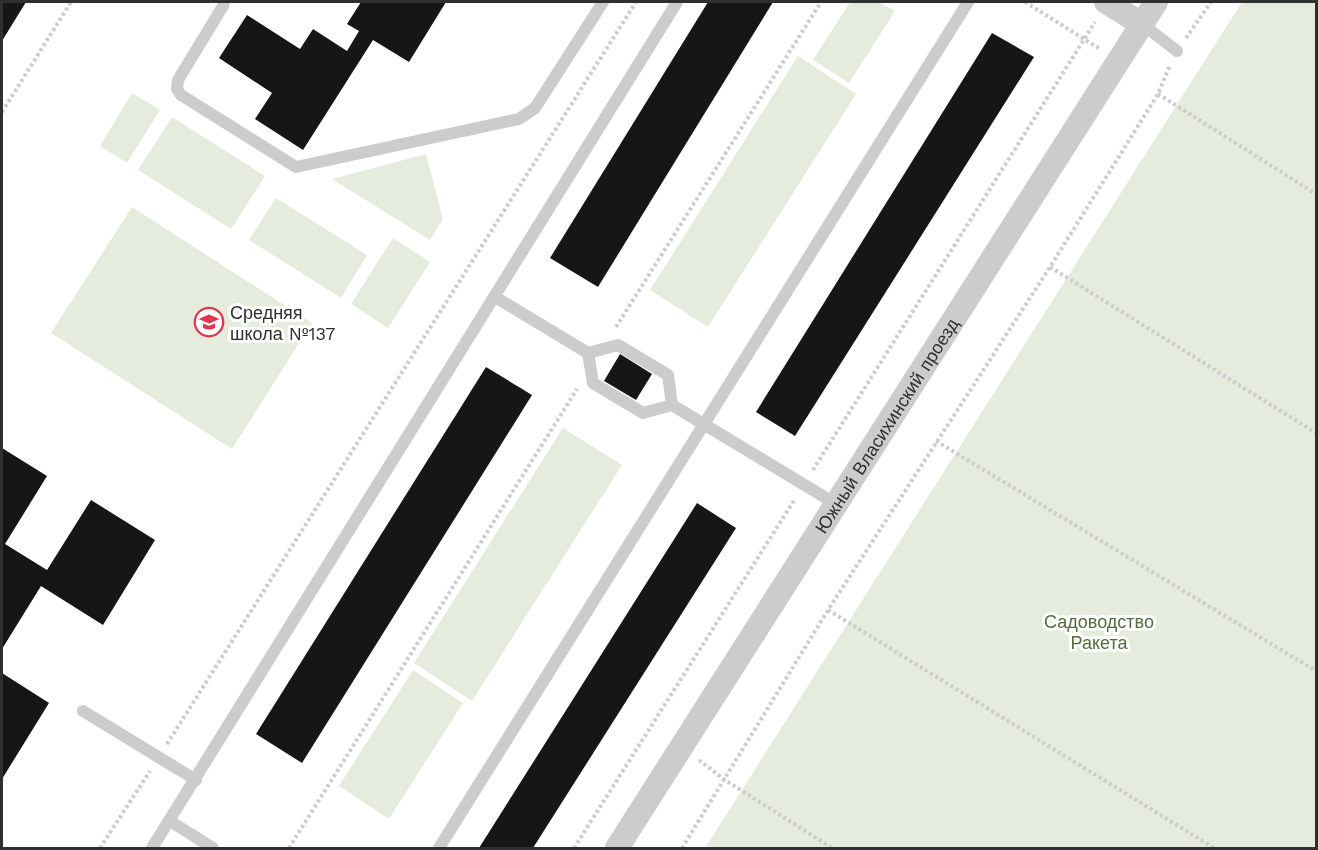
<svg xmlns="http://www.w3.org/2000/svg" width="1318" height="850" font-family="'Work Sans',sans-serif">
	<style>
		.green { fill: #e6ecdd }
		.building { fill: #161616 }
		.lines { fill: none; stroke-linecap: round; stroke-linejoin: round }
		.path { stroke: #ccc; stroke-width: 4; stroke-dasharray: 3 3; stroke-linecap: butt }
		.lane { stroke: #ccc; stroke-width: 12 }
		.street { stroke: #ccc; stroke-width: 24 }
		.labels { text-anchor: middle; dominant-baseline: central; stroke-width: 6; stroke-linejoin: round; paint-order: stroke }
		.poi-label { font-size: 18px; fill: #2f2f2f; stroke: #fff; text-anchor: start }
		.street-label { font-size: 18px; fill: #2f2f2f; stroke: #fff }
		.park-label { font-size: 18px; fill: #556a3d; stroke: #fff }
	</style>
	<rect width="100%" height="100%" fill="#fff"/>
	<g class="green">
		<path d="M850,2H879L895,11L849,83L813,60Z"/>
		<path d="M1242,2H1316V848H705Z"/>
		<path d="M798,56L856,94L708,327L650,290Z"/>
		<path d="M132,93L160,110L127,163L100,146Z"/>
		<path d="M172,117L265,176L231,229L138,170Z"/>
		<path d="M426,154L443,219L430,240L332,179Z"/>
		<path d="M276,198L367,255L341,298L249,240Z"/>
		<path d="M132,207L312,323L232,449L51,333Z"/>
		<path d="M393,238L430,262L388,328L351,304Z"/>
		<path d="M563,428L622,465L472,701L414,663Z"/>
		<path d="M413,670L463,703L389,819L339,786Z"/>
	</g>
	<g class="building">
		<path d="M2,2H26L2,41Z"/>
		<path d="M361,2H446L409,62L373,40L303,150L255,119L272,93L219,58L247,15L300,49L313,29L347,51L359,31L347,24Z"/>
		<path d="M708,2H773L598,287L550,258Z"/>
		<path d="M992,33L1034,57L795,436L756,412Z"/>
		<path d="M620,354L652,374L636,400L604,381Z"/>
		<path d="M486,367L532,395L302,763L256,734Z"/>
		<path d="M2,448L47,476L5,544L47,570L91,500L155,540L103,625L41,586L2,649Z"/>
		<path d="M697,503L736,528L533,848H479Z"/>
		<path d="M2,673L49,703L2,779Z"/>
	</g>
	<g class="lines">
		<g class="path">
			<path d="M1025,2L1100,49"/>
			<path d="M1186,38L1211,2"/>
			<path d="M1158,94L1316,194"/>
			<path d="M2,112L71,2"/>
			<path d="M1050,267L1316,433"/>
			<path d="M616,327L821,2"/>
			<path d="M936,441L1316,671"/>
			<path d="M813,470L1095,22"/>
			<path d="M828,610L1214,848"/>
			<path d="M167,744L636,2"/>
			<path d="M699,760L725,780L832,848"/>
			<path d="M100,848L150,771"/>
			<path d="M289,848L577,389"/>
			<path d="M574,848L795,499"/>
			<path d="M682,848L828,610L1050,267L1158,94L1170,65"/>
		</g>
		<g class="lane">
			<path d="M224,2L223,6L178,80L177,89L181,95L296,167L519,119L535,108L603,2"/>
			<path d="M1142,24L1177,51"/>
			<path d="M495,297L588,353L593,383L643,413L672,405L836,504"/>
			<path d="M588,353L618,345L668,375L672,405"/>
			<path d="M83,711L196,780"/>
			<path d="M170,821L213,848"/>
			<path d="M152,848L677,2"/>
			<path d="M439,848L968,2"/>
		</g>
		<g class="street">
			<path d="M1106,2L1142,24"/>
			<path id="s1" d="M617,848L1156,2"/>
		</g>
	</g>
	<defs>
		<g id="school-ring" transform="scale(1.5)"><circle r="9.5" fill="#fff" stroke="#e1364e" stroke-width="1.5"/><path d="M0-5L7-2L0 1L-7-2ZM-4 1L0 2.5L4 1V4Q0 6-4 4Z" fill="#e1364e"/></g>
	</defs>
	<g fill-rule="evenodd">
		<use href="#school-ring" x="209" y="322"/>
	</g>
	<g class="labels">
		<g class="poi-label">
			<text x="230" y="312">Средняя<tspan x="230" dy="21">школа №137</tspan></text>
		</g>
		<g class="street-label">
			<text stroke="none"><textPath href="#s1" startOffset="501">Южный Власихинский проезд</textPath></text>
		</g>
		<g class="park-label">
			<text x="1099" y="621">Садоводство<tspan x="1099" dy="21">Ракета</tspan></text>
		</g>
	</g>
	<rect width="1318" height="850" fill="none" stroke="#2f2f2f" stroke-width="6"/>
</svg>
